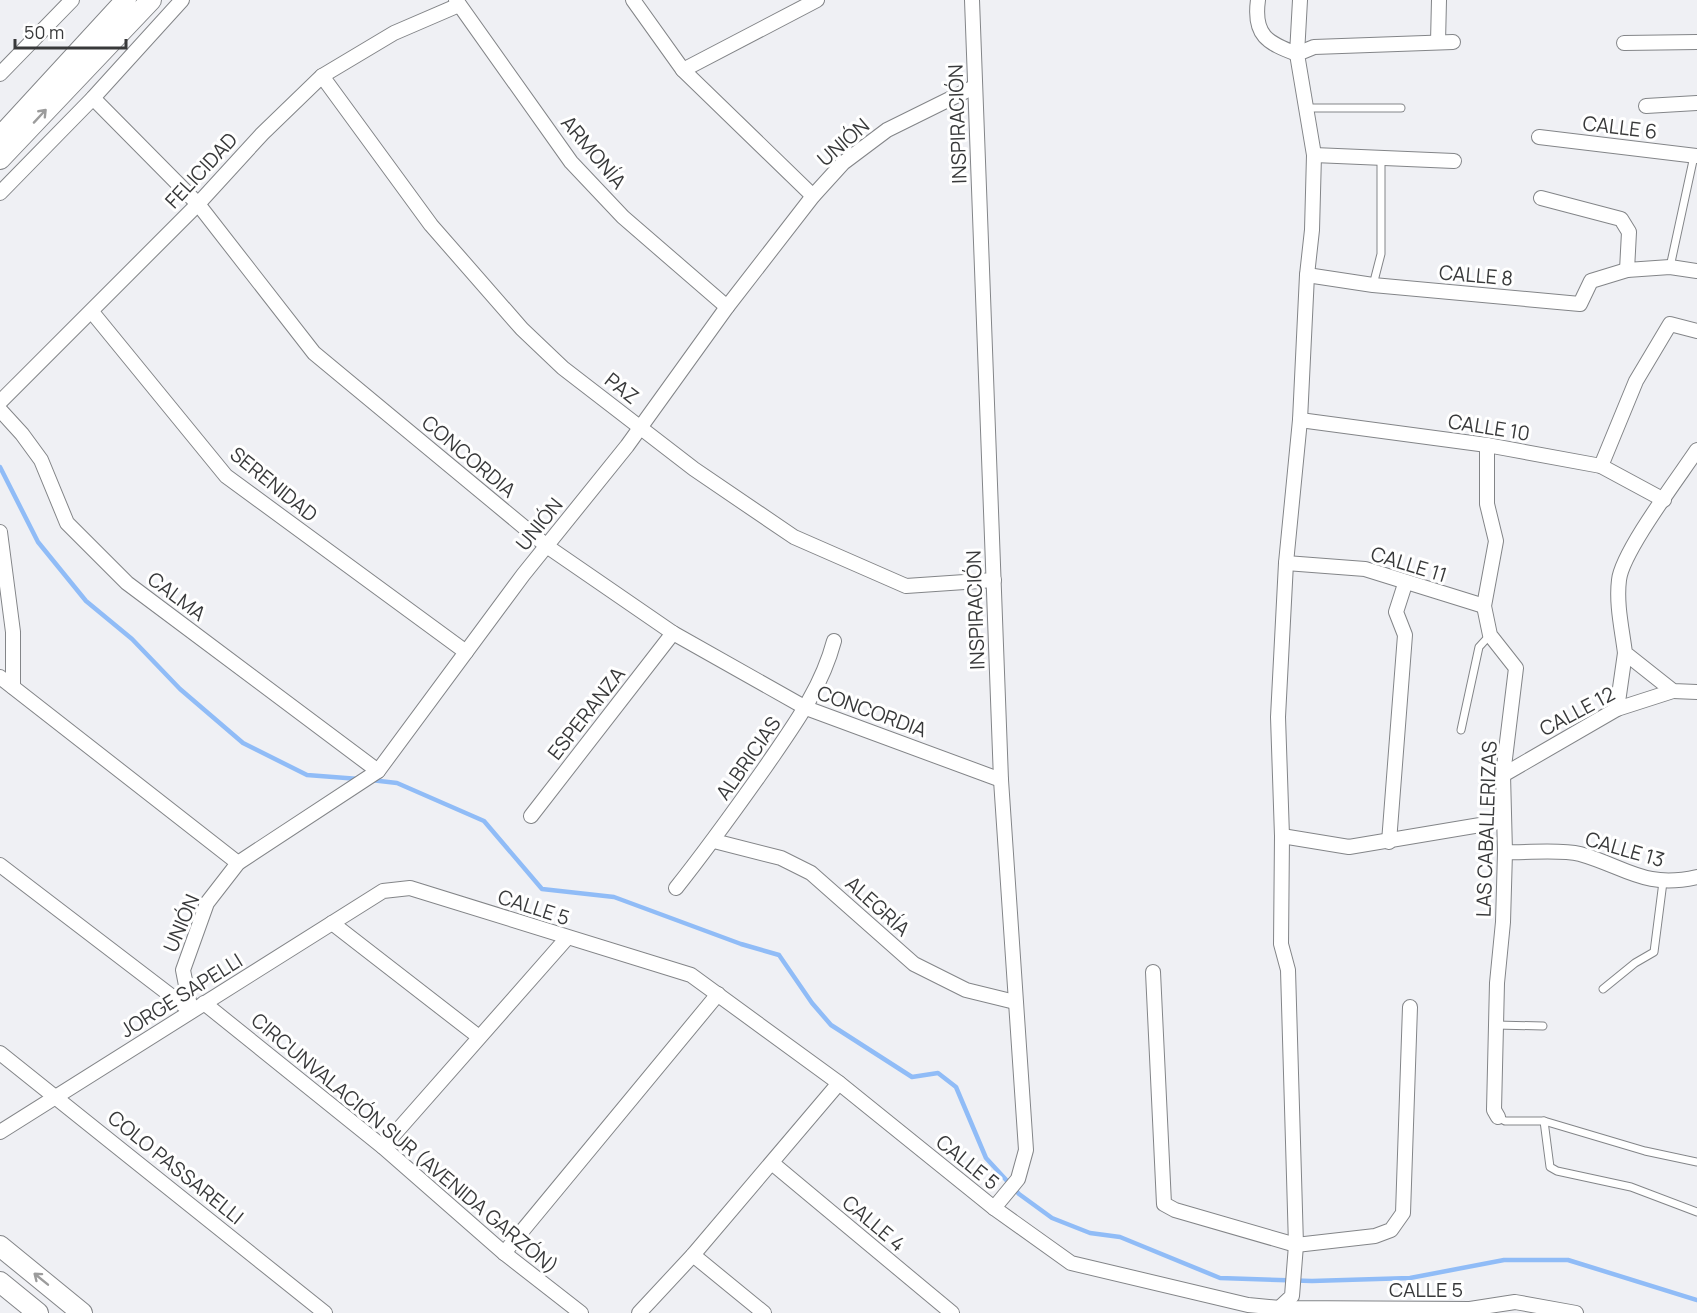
<svg xmlns="http://www.w3.org/2000/svg" width="1697" height="1313" font-family="Manrope,sans-serif">
	<style>
		.lines { fill: none; stroke-linecap: round; stroke-linejoin: round }
		.stream { stroke: #90bcf7; stroke-width: 4.5 }
		.lane-casing { stroke: #838588; stroke-width: 9 }
		.street-casing { stroke: #838588; stroke-width: 16 }
		.secondary-casing { stroke: #838588; stroke-width: 22 }
		.lane { stroke: #fff; stroke-width: 7 }
		.street { stroke: #fff; stroke-width: 14 }
		.secondary { stroke: #fff; stroke-width: 20 }
		.oneway { stroke: #9c9c9c }
		.labels { text-anchor: middle; dominant-baseline: central; stroke-width: 6; stroke-linejoin: round; paint-order: stroke }
		.street-label { font-size: 20px; fill: #38393a; stroke: #fff }
	</style>
	<rect width="100%" height="100%" fill="#eff0f4"/>
	<g class="lines">
		<g class="stream">
			<path d="M0,467L38,542L86,601L132,639L180,689L243,743L307,775L359,779"/>
			<path d="M371,780L397,783L484,821L542,889L614,897L741,944L779,955L812,1003L831,1025L912,1077L938,1073L956,1087L986,1158L1019,1194L1052,1218L1090,1233L1120,1237L1220,1278L1312,1281L1410,1278L1504,1260H1568L1697,1300"/>
		</g>
		<g class="lane-casing">
			<g id="lane">
				<path d="M1307,108H1401"/>
				<path d="M1670,267L1694,156"/>
				<path d="M1373,285L1381,254V158"/>
				<path d="M1461,730L1479,647L1490,635"/>
				<path d="M1603,989L1635,963L1654,952L1663,882"/>
				<path d="M1496,1025L1543,1026"/>
				<path d="M1498,1117L1505,1121H1544L1645,1151L1697,1162"/>
				<path d="M1544,1121L1550,1167L1557,1171L1631,1187L1697,1212"/>
			</g>
		</g>
		<g class="street-casing">
			<g id="street">
				<path d="M456,0L571,162L623,217L727,307"/>
				<path d="M633,0L683,70L813,196"/>
				<path d="M972,0L1001,780L1026,1150L1018,1179L994,1208"/>
				<path d="M1258,0C1253,36 1268,43 1297,54L1300,0"/>
				<path d="M1438,42L1439,0"/>
				<path d="M1624,43L1697,42"/>
				<path d="M683,70L817,0"/>
				<path d="M0,74L72,0"/>
				<path d="M322,76L431,225L522,329L563,368L694,469L794,537L906,586L994,580"/>
				<path d="M93,98L198,204L314,353L548,547L673,633L806,708L1001,780"/>
				<path d="M1646,106L1697,103"/>
				<path d="M1539,137L1697,156"/>
				<path d="M1314,155L1454,161"/>
				<path d="M0,193L93,98L182,0"/>
				<path d="M1541,198L1621,219L1629,232L1627,270L1670,267L1697,271"/>
				<path d="M1307,275L1373,285L1580,304L1591,281L1627,270"/>
				<path d="M92,312L226,476L466,652"/>
				<path d="M0,402L198,204L262,134L322,76L394,33L459,5"/>
				<path d="M0,410L22,434L41,460L67,523L127,583L378,771"/>
				<path d="M1300,420L1487,445L1601,466L1664,500"/>
				<path d="M1487,445V504L1496,541L1484,606L1490,635L1516,668L1503,775L1505,852L1503,922L1497,983L1494,1110L1498,1117"/>
				<path d="M1697,450C1679,477 1622,552 1619,580C1616,604 1622,629 1625,653L1673,691L1697,692"/>
				<path d="M1601,466L1636,381L1670,324L1697,331"/>
				<path d="M0,532L13,632V687"/>
				<path d="M1286,563L1365,569L1484,606"/>
				<path d="M0,677L238,863"/>
				<path d="M1617,709L1625,653"/>
				<path d="M1503,775L1617,709L1673,691"/>
				<path d="M531,816L673,633"/>
				<path d="M1282,836L1349,847L1504,821"/>
				<path d="M714,841L781,858L811,873L914,964L966,990L1015,1002"/>
				<path d="M1389,842L1405,635L1396,612L1405,584"/>
				<path d="M1505,852C1527,853 1560,849 1580,854C1626,867 1644,889 1697,877"/>
				<path d="M0,865L191,1011"/>
				<path d="M676,888C707,849 735,810 764,769C792,728 821,690 834,641"/>
				<path d="M332,923L479,1037"/>
				<path d="M1153,972L1164,1204L1175,1210L1296,1245L1375,1236L1391,1230L1403,1213L1410,1007"/>
				<path d="M204,1003L383,1147L504,1253L581,1313"/>
				<path d="M191,1011L183,970L207,903L238,863L378,771L523,575L627,446L727,307L813,196L843,163L887,130L974,87"/>
				<path d="M0,1053L325,1313"/>
				<path d="M0,1132L383,891L410,888L691,975L839,1083L994,1208L1071,1263L1248,1305L1280,1308L1470,1309L1515,1302L1576,1313"/>
				<path d="M383,1147L567,938"/>
				<path d="M772,1163L952,1313"/>
				<path d="M504,1253L718,994"/>
				<path d="M693,1255L764,1313"/>
				<path d="M1277,1310L1292,1296L1296,1245L1288,970L1281,944L1282,836L1278,717L1286,563L1300,420L1307,275L1312,230L1314,155L1297,54L1314,47L1453,42"/>
				<path d="M639,1313L693,1255L839,1083"/>
			</g>
		</g>
		<g class="secondary-casing">
			<g id="secondary">
				<path d="M0,137L126,0"/>
				<path d="M0,159L151,0"/>
				<path d="M0,1246L82,1313"/>
				<path d="M0,1282L38,1313"/>
			</g>
		</g>
		<use href="#lane" class="lane"/>
		<use href="#street" class="street"/>
		<use href="#secondary" class="secondary"/>
	</g>
	<defs><path id="oneway-shaft" d="M-6 0H5M1.5-3L5.5 0L1.5 3" fill="none" stroke-width="1.6" stroke-linecap="round" stroke-linejoin="round" transform="scale(1.5)"/></defs>
	<g class="oneway">
		<use href="#oneway-shaft" transform="translate(40 116) rotate(-47)"/>
		<use href="#oneway-shaft" transform="translate(41 1279) rotate(-141)"/>
	</g>
	<g class="labels">
		<g class="street-label">
			<text transform="translate(957 124) rotate(-92)">INSPIRACIÓN</text>
			<text transform="translate(1620 127) rotate(7)">CALLE 6</text>
			<text transform="translate(843 142) rotate(-41)">UNIÓN</text>
			<text transform="translate(594 152) rotate(50)">ARMONÍA</text>
			<text transform="translate(201 170) rotate(-47)">FELICIDAD</text>
			<text transform="translate(1476 275) rotate(5)">CALLE 8</text>
			<text transform="translate(622 388) rotate(38)">PAZ</text>
			<text transform="translate(1489 427) rotate(9)">CALLE 10</text>
			<text transform="translate(469 456) rotate(40)">CONCORDIA</text>
			<text transform="translate(274 484) rotate(39)">SERENIDAD</text>
			<text transform="translate(539 524) rotate(-51)">UNIÓN</text>
			<text transform="translate(1409 564) rotate(17)">CALLE 11</text>
			<text transform="translate(177 596) rotate(37)">CALMA</text>
			<text transform="translate(975 610) rotate(-92)">INSPIRACIÓN</text>
			<text transform="translate(872 711) rotate(20)">CONCORDIA</text>
			<text transform="translate(1577 711) rotate(-28)">CALLE 12</text>
			<text transform="translate(586 713) rotate(-52)">ESPERANZA</text>
			<text transform="translate(748 758) rotate(-55)">ALBRICIAS</text>
			<text transform="translate(1486 829) rotate(-88)">LAS CABALLERIZAS</text>
			<text transform="translate(1625 849) rotate(16)">CALLE 13</text>
			<text transform="translate(878 906) rotate(42)">ALEGRÍA</text>
			<text transform="translate(534 907) rotate(18)">CALLE 5</text>
			<text transform="translate(181 923) rotate(-67)">UNIÓN</text>
			<text transform="translate(181 995) rotate(-32)">JORGE SAPELLI</text>
			<text transform="translate(405 1143) rotate(40)">CIRCUNVALACIÓN SUR (AVENIDA GARZÓN)</text>
			<text transform="translate(968 1162) rotate(39)">CALLE 5</text>
			<text transform="translate(176 1167) rotate(39)">COLO PASSARELLI</text>
			<text transform="translate(874 1223) rotate(40)">CALLE 4</text>
			<text x="1426" y="1289">CALLE 5</text>
		</g>
	</g>
	<path d="M15 39v9h111v-9" fill="none" stroke="#38393a" stroke-width="3"/>
	<text x="24" y="39" font-size="18" fill="#38393a" stroke="#ffffff" stroke-width="4.5" paint-order="stroke">50 m</text>
</svg>
